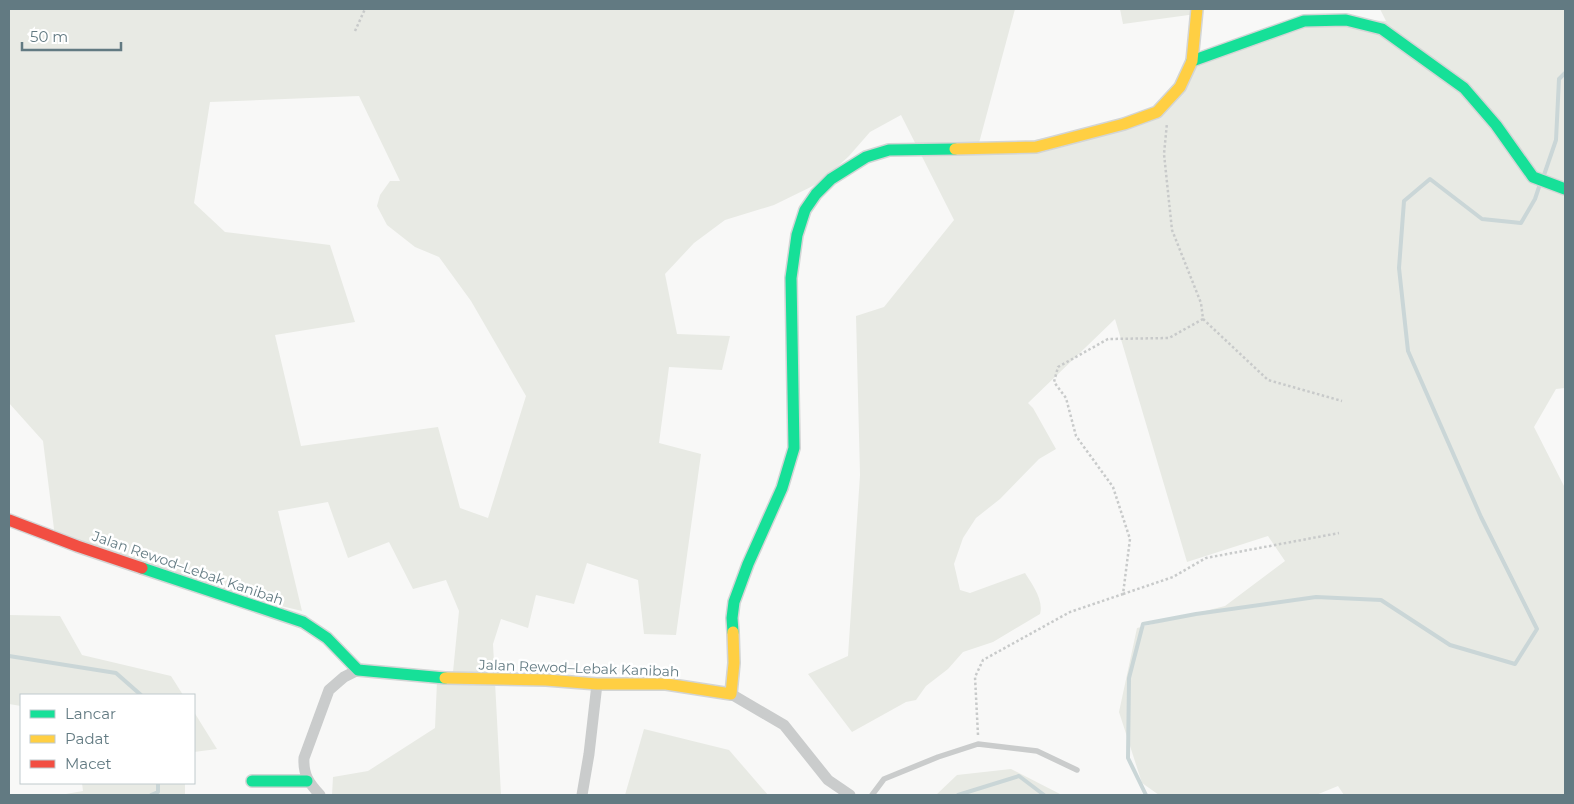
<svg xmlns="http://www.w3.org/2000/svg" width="1574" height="804" font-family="Montserrat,sans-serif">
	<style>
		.green { fill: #e8eae4; fill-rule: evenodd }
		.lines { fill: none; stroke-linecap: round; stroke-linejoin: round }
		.stream { stroke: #cad6d7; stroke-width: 4 }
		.fast-casing { stroke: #d3d5d5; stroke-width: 14 }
		.slow-casing { stroke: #d3d5d5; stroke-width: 14 }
		.jam-casing { stroke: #d3d5d5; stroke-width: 14 }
		.path { stroke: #c8caca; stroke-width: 2.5; stroke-dasharray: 2.5 2.5; stroke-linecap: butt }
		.lane { stroke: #cacccc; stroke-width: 5.5 }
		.street { stroke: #cacccc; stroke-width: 11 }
		.fast { stroke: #16e098; stroke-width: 11 }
		.slow { stroke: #ffcf43; stroke-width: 11 }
		.jam { stroke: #f24e42; stroke-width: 11 }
		.labels { text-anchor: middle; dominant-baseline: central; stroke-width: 5; stroke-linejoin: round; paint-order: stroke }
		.street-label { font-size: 14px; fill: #627a82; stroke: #fff }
	</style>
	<rect width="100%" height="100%" fill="#f8f8f7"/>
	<g class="green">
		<path d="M9,9H1015L979,143L1016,144L1164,112L1191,62L1320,18L1386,21L1380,9H1565V388L1556,389L1534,427L1565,488V795H1344L1338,786L1316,795H1159L1142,783L1119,712L1137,628L1225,606L1285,561L1268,536L1187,562L1115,319L1028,403L1033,408L1056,449L1039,459L1000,499L976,518L963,538L954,564L960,590L970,593L1025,573C1032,584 1044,600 1040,614L993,642L963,652L948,669L926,686L916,700L906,702L852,732L808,674L848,656L860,475L856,316L884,307L954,220L901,115L870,132L849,156L821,182L774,205L725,220L694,243L665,274L677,334L730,336L722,370L669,367L659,443L701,454L676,635L644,634L638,580L587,563L574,604L536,595L528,628L501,619L493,644L501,795H332L333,777L368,771L435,728L437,681L453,672L459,611L446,580L413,589L389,542L348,558L328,502L278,511L302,611L121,568L56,545L43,441L9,403ZM359,96L400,181H390L380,195L377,206L387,225L415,247L439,257L471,301L526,396L488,518L460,508L438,427L301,446L275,335L355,322L330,245L225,232L194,203L210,102Z"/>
		<path d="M1120,9H1196V14L1123,24Z"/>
		<path d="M9,615L60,616L82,655L171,676L183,695H21V706L9,704Z"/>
		<path d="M194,712L217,749L194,752Z"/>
		<path d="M644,729L729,750L768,795H625Z"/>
		<path d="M1011,769L1062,795H936L957,775Z"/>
		<path d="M82,783H185V795H60L83,791Z"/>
	</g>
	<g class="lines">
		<g class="stream">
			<path d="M1544,175L1556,140L1559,79L1565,73"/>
			<path d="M9,656L116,673L141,695"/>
			<path d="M151,795L158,792V783"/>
			<path d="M958,795L1019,776L1044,795"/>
			<path d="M1146,795L1128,758L1129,678L1143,624L1196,614L1316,597L1381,600L1450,645L1515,664L1537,629L1481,517L1408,351L1399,268L1404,201L1430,179L1482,219L1521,223L1535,199L1540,184"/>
		</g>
		<g class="fast-casing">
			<g id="fast">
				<path d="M1192,61L1304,21L1346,20L1382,29L1464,88L1496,125L1533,177L1565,189"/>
				<path d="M142,568L303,622L327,638L358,670L445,678"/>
				<path d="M733,632L732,618L734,602L748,564L782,488L794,448L791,278L797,235L805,210L816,194L831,179L866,157L889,150L955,149"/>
				<path d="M252,781H307"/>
			</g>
		</g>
		<g class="slow-casing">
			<g id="slow">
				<path d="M955,149L1036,147L1124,124L1157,112L1180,87L1192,61L1197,9"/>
				<path d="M445,678L546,680L597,684H666L731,694L734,663L733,632"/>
			</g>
		</g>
		<g class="jam-casing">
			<path id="jam" d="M9,520L77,546L142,568"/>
		</g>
		<g class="path">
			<path d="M355,31L365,9"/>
			<path d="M1203,319L1268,380L1342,401"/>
			<path d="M1123,594L1173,577L1206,558L1339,533"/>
			<path d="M978,735L975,677L983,660L1070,612L1123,594L1130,539L1113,487L1076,436L1066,398L1054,382L1058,367L1108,339L1169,338L1203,319L1201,303L1172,230L1164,154L1167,123"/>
		</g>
		<path class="lane" d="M872,795L884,779L938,757L978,744L1037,751L1077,770"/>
		<g class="street">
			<path d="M731,694L784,725L828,780L850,795"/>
			<path d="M320,795C309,783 303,775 304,758L329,690L344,677L358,670"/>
			<path d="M582,795L589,754L597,684"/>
		</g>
		<use href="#fast" class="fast"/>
		<use href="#slow" class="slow"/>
		<use href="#jam" class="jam"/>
	</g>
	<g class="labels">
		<g class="street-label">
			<text transform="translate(188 568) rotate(19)">Jalan Rewod–Lebak Kanibah</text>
			<text transform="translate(579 668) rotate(2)">Jalan Rewod–Lebak Kanibah</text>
		</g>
	</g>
	<rect width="1574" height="804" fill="none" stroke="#627a82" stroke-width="20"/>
	<rect x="20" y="694" width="175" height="90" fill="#ffffff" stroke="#c0cacd"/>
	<rect x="30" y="710" width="25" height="8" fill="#16e098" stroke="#c0cacd"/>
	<text x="65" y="719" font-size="15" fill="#627a82">Lancar</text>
	<rect x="30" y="735" width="25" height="8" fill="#ffcf43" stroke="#c0cacd"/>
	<text x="65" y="744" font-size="15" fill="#627a82">Padat</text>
	<rect x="30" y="760" width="25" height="8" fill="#f24e42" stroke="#c0cacd"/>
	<text x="65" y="769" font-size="15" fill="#627a82">Macet</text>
	<path d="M22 42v8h99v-8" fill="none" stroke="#627a82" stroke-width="2.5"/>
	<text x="30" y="42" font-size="15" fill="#627a82" stroke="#ffffff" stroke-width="4" paint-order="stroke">50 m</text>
</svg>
